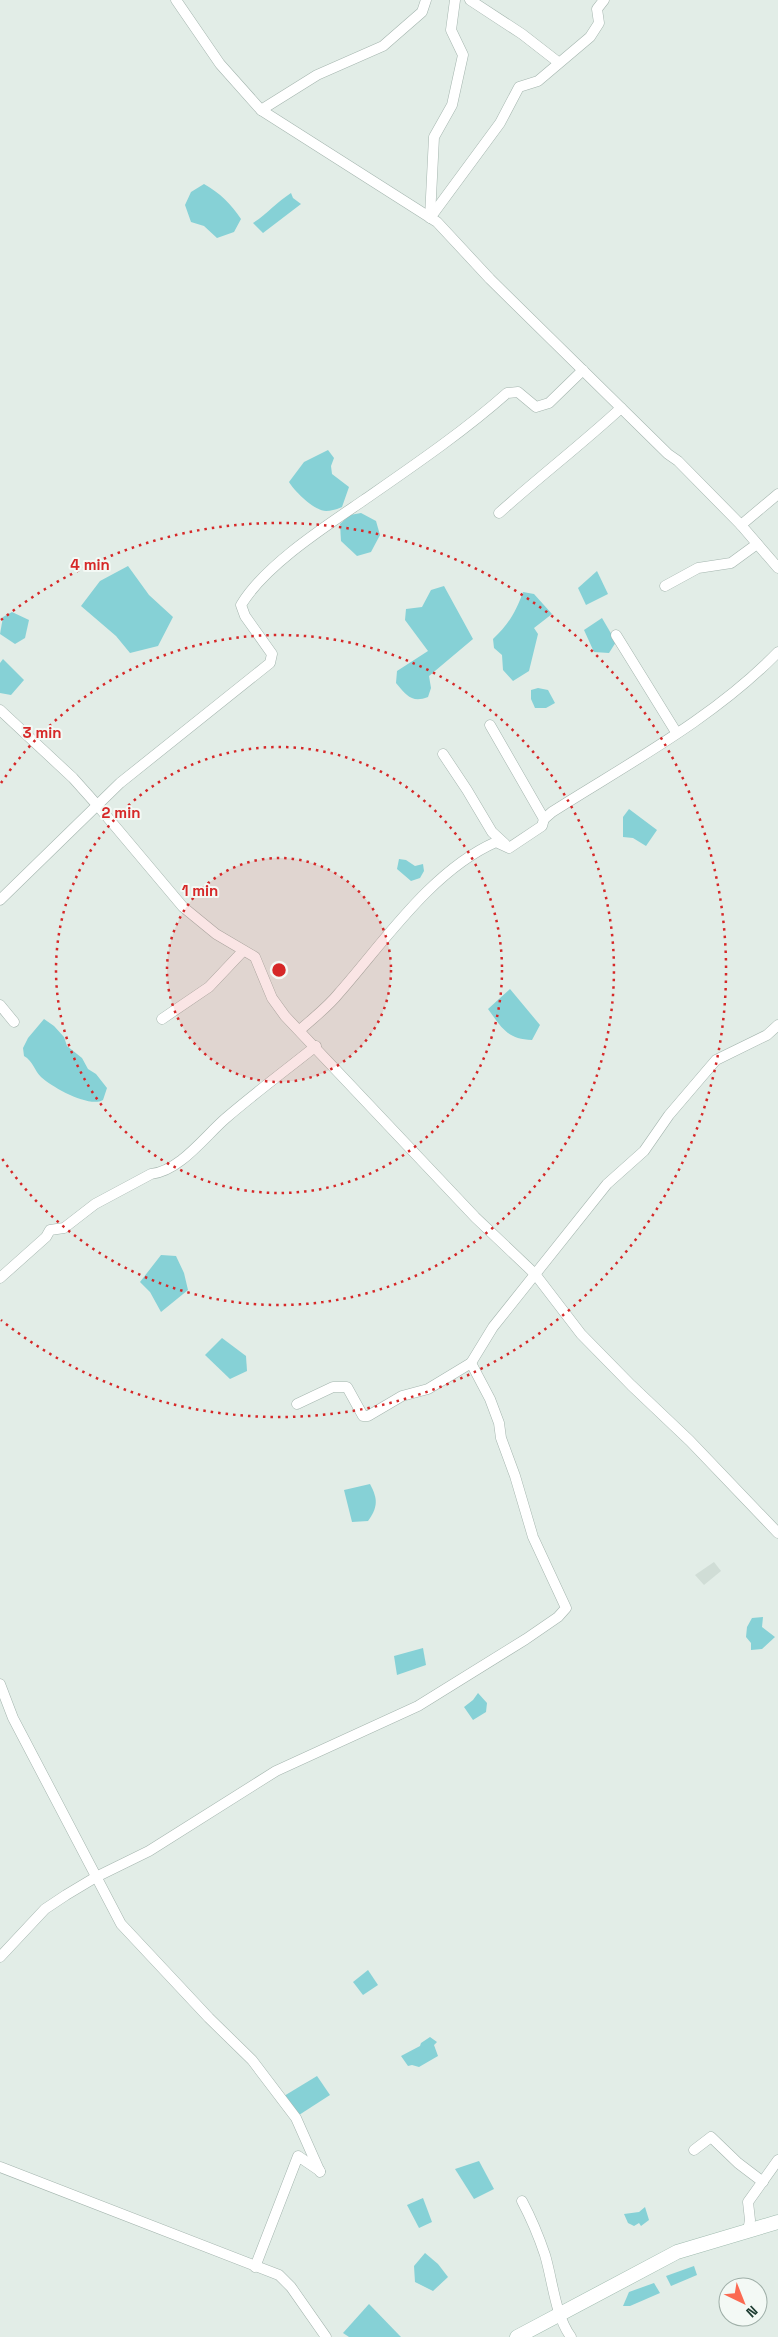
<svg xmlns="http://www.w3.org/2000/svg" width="778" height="2337" font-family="'Space Grotesk',sans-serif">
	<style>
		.built { fill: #d0ddd6 }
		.water { fill: #86d1d6 }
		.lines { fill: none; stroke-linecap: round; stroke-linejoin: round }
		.street-casing { stroke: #a4b5ae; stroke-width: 11 }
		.secondary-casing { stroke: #9fbaae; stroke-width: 15 }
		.street { stroke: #fff; stroke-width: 10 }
		.secondary { stroke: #fff; stroke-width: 14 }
		.ring { fill: none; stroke: #d62828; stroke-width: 2.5; stroke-dasharray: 2.5 5 }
		.centre { fill: #d62828; stroke: #f3f9f5; stroke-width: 2.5 }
		.ring-label { font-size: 15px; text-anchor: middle; font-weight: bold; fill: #d62828; stroke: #f3f9f5; stroke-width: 4; stroke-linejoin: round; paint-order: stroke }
	</style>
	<rect width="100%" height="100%" fill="#e2ede7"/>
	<path class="built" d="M714,1562L721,1571L704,1585L695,1575Z"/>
	<g class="water">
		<path d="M204,184C220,193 231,204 241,219L234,232L217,238L204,226L191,222L185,205L191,192Z"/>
		<path d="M291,193L293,198L301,204L263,233L253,223C267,214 277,202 291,193Z"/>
		<path d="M328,450L334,458L331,466L332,474L349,487L342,507C337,509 332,511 326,511C315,511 295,492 289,482L304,462Z"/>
		<path d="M361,513L376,521L380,535L371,552L357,556L341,541L340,524L350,515Z"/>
		<path d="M128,566L149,595L173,617L158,646L130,653L116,636L81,606L100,581Z"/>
		<path d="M597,571L608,594L586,605L578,588Z"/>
		<path d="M444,586L473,639L429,676L431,688L428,697C412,703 407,696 396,683L397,671L428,651L405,620L406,609L422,607L431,590Z"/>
		<path d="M523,592L534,594L552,614L534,628L538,634L529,671L513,681L503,670L502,655L494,648L493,639C508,625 516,612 523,592Z"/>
		<path d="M12,612L29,620L25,638L15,644L0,634L3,617Z"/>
		<path d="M602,618L616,642L609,653L594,652L584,630Z"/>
		<path d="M3,659L24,680L11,695L0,693V663Z"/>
		<path d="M538,688L548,690L555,703L546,708H535L531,699V690Z"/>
		<path d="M629,809L657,830L646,846L633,838L623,837V817Z"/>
		<path d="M399,859L406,860L415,866L423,864L424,871L420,878L411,881L397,869Z"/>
		<path d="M510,989L540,1025L532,1040C507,1039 502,1028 488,1009Z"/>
		<path d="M44,1019L54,1026L64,1037L67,1046L82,1058L88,1069L96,1074L107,1088L103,1100C90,1108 53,1088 41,1077C34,1070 33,1061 24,1056L23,1048L28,1038Z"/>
		<path d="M161,1255L176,1256L184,1273L188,1290L161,1312L150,1292L140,1282Z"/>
		<path d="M222,1338L246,1356L247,1371L230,1379L205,1355Z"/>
		<path d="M370,1484C378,1499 378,1507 368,1521L352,1522L344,1490Z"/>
		<path d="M763,1617L762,1627L775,1637L762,1649L751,1650V1643L746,1637L747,1627L752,1618Z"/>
		<path d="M423,1648L426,1665L397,1675L394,1656Z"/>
		<path d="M478,1693L487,1703L486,1712L473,1720L464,1707L473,1700Z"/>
		<path d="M368,1970L378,1985L363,1995L353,1982Z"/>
		<path d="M430,2037L437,2042L434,2045L438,2056L419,2067L412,2065L408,2066L401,2056L420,2046L421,2043Z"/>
		<path d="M317,2076L330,2095L299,2115L284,2096Z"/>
		<path d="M479,2161L494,2189L474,2199L455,2169Z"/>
		<path d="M423,2198L432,2222L419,2228L407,2205Z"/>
		<path d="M645,2207L649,2220L641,2226L639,2223L634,2226L628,2223L624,2214L639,2212Z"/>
		<path d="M425,2253L438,2264L448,2277L433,2291L415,2282L414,2266Z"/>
		<path d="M694,2266L697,2275L671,2286L666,2276Z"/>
		<path d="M654,2283L660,2293L630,2306H623L629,2292Z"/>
		<path d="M369,2304L401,2337H349L343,2333Z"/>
	</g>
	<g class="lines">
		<g class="street-casing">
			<g id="street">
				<path d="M176,0L220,64L261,110L317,75L383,46L422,12L426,0"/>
				<path d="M470,0L522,34L558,62"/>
				<path d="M261,110L437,222L490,279L668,454L678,461L741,525L778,568"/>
				<path d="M430,217L434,137L452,105L463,55L451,30L455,0"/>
				<path d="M430,218L500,123L519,87L538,81L590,37L599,23L597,9L604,0"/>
				<path d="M499,513C539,477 582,444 621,408"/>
				<path d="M741,525L778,494"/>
				<path d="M665,586L698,568L731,563L757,544"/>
				<path d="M616,635L676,732"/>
				<path d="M0,710L73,778L98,806L183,907L216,934L255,957L272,998L285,1016L475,1217L535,1274L581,1334L631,1385L690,1441L778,1533"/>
				<path d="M490,725L544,819"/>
				<path d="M443,754L467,790L492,832L505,844"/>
				<path d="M0,900L120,783L270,663L272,654L245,616L241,605C265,565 326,526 364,500C413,466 463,432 507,393L518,392L536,407L549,403L583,370"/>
				<path d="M0,1005L14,1022"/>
				<path d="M162,1019L209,987L243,951"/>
				<path d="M300,1030C313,1018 328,1007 339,993C384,942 432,870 496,842L509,848L542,826L544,819L552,812C629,763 714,718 778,652"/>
				<path d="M0,1278L46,1237L50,1230L64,1228L95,1204L151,1174C180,1171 205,1136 226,1118C255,1093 286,1070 316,1046"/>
				<path d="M297,1404L333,1387H347L363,1416H368L402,1396L428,1389L471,1363L493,1327L607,1184L644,1151L669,1115L716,1060L767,1035L778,1025"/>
				<path d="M0,1684L13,1718L121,1924L209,2018L252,2060L296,2118L320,2172"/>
				<path d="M0,1957L45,1909L66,1895L96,1877L149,1851L276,1771L418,1706L526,1639L558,1617L566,1608L533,1537L515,1476L501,1438L499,1423L490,1399L471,1363"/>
				<path d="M694,2150L711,2137L738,2163L763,2182"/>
				<path d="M0,2167L279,2275L291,2287L326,2337"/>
				<path d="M522,2201C531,2218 539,2237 545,2255C553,2282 555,2315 571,2337"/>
				<path d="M748,2231L750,2220L748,2202L778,2160"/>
				<path d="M255,2267L298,2156L320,2171"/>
			</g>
		</g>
		<g class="secondary-casing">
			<path id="secondary" d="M517,2337L677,2252L778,2222"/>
		</g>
		<use href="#street" class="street"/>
		<use href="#secondary" class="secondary"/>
	</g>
	<circle cx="279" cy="970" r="112" fill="#d62828" fill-opacity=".12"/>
	<g class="ring">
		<circle cx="279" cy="970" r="112"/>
		<circle cx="279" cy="970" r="223"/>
		<path d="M1 783A335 335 0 1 1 1 1157"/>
		<path d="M1 620A447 447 0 1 1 1 1320"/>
	</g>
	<circle cx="279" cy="970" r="8" class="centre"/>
	<g class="ring-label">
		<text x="90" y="570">4 min</text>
		<text x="42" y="738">3 min</text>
		<text x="121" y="818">2 min</text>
		<text x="200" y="896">1 min</text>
	</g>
	<g transform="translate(743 2302) rotate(137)"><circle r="24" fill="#f3f9f5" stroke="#9fafa8"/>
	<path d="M0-4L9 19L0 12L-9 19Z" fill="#fb6a52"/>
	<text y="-8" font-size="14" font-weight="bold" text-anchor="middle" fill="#203f34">N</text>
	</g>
</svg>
